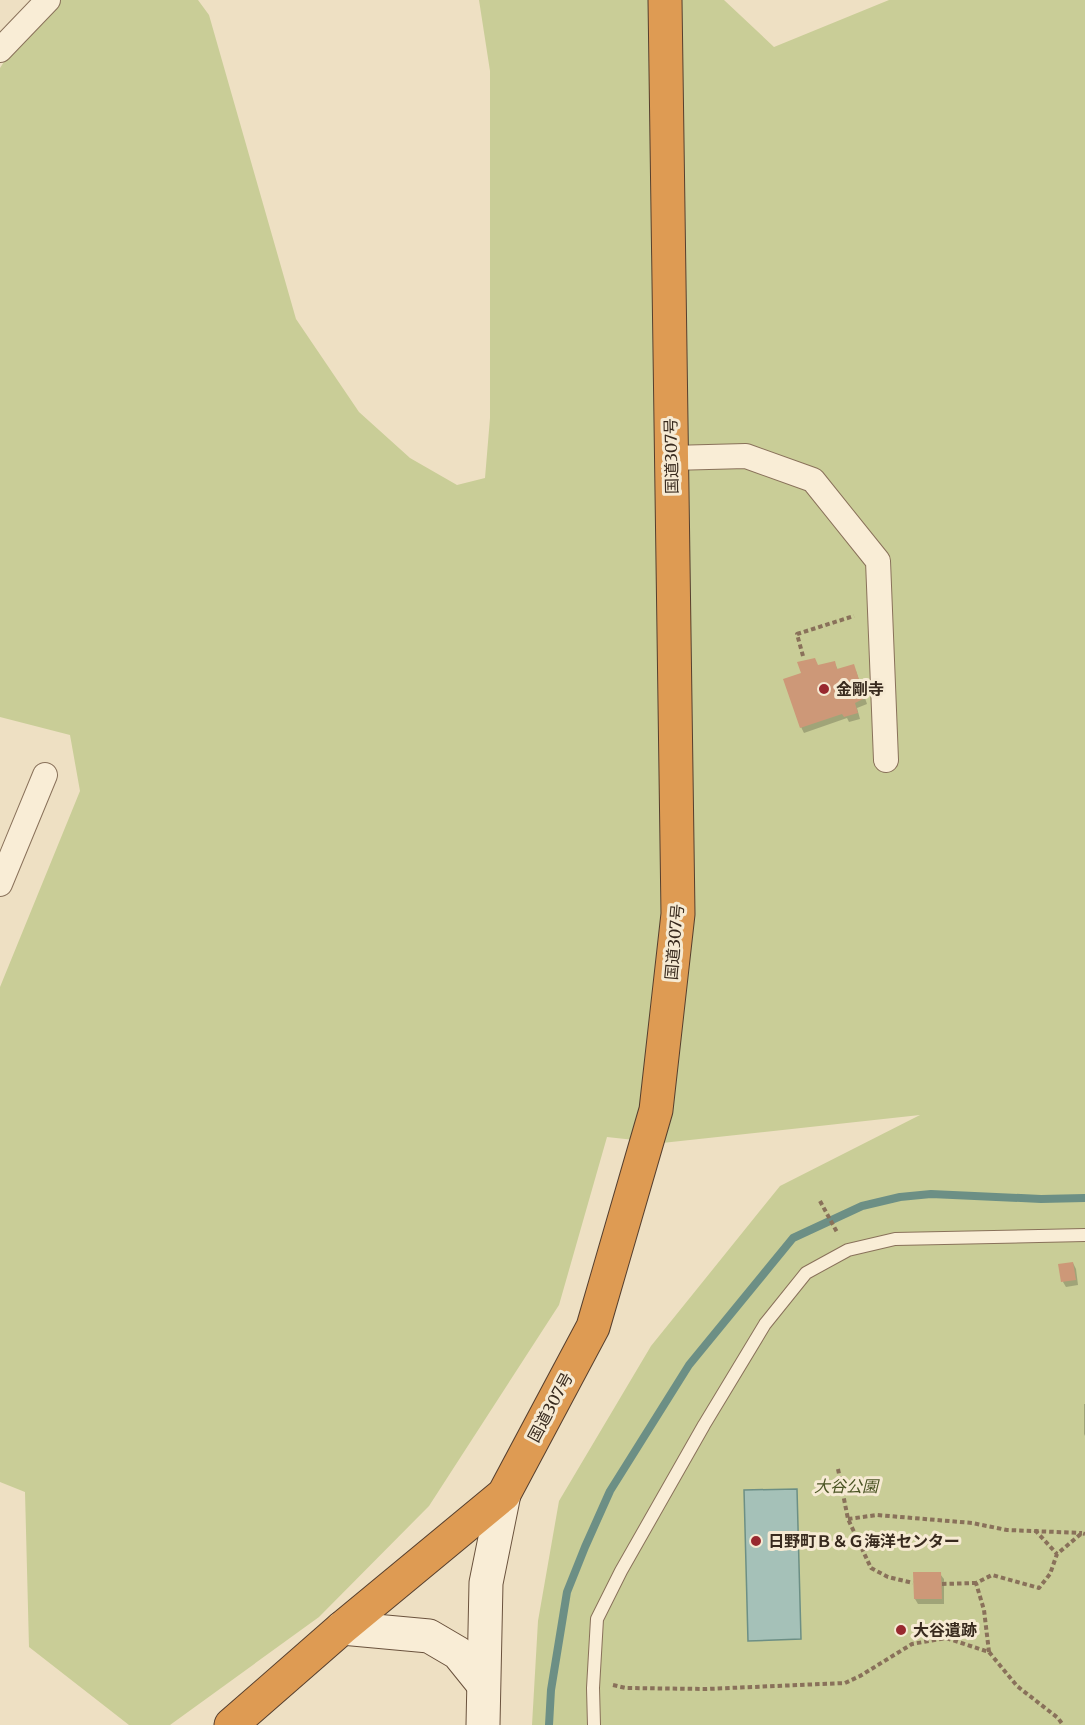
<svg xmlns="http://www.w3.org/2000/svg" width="1085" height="1725" font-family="Merriweather,'Noto Sans JP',serif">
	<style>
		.green { fill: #c9cd97 }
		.water { fill: #a5c1b8; stroke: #6c8f85; stroke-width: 1.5 }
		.shadow { fill: #0003 }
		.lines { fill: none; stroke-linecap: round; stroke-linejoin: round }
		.stream { stroke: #6c8f85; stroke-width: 8 }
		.building { fill: #cd9878 }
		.lane-casing { stroke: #89715a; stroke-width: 14 }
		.street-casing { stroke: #89715a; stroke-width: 26 }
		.secondary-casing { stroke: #6a523d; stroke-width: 35 }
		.highway-casing { stroke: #563f2e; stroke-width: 35 }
		.path { stroke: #89715a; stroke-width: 4; stroke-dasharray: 4.5 3; stroke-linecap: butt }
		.lane { stroke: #f9edd6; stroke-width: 12 }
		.street { stroke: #f9edd6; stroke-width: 24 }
		.secondary { stroke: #f9edd6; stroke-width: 33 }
		.highway { stroke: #de9b53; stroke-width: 33 }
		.poi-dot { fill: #98292f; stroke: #f6ead3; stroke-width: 2 }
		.labels { text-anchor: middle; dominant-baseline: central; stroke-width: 6; stroke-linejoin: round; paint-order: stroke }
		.street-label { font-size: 16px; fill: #382a1e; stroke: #f6ead3 }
		.poi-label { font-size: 16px; font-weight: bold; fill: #382a1e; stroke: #f6ead3; text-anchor: start }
		.park-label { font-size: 16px; font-style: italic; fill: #4b5524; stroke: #f6ead3 }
	</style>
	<rect width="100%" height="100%" fill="#eee0c3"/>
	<path class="green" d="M44,0H198L209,15L296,319L359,412L410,458L457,485L485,478L490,418V71L479,0H724L774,47L889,0H1085V1725H532L538,1621L559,1501L651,1346L780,1186L920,1115L662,1143L607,1137L559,1305L429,1506L319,1617L170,1725H129L29,1647L25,1492L0,1482V987L80,791L70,735L0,717V68Z"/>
	<path class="water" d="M797,1489L801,1639L748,1641L744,1490Z"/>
	<g class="shadow">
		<path d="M834,662L838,670L856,671L867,704L857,708L860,719L849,722L847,718L804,733L801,727L818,667Z"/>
		<path d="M1073,1263L1076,1269L1078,1285L1066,1287L1063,1282Z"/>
		<path d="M1084,1404H1085V1436L1084,1434Z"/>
		<path d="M940,1574L944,1579V1604H918L915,1599Z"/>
	</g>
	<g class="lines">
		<path class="stream" d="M549,1725L551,1690L567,1592L585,1547L610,1491L689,1365L793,1238L862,1206L900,1197L931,1194L1041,1199L1085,1198"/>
	</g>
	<g class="building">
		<path d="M815,658L818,665L835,661L837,669L854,664L865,698L855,703L858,713L844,717L842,714L800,728L783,679L801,673L797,662Z"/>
		<path d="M1073,1262L1076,1280L1061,1282L1058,1264Z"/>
		<path d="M913,1572H941L942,1599H914Z"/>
	</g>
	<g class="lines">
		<g class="lane-casing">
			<path id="lane" d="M594,1725L593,1688L597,1619L621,1571L704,1425L765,1324L806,1273L848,1250L895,1239L1085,1235"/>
		</g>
		<g class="street-casing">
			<g id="street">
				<path d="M0,50L48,0"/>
				<path d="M671,458L746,456L813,480L878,561L886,760"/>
				<path d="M0,884L45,775"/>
			</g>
		</g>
		<g class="secondary-casing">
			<g id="secondary">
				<path d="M342,1628L429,1636L458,1653L483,1684"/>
				<path d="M483,1725L486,1583L504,1494"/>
			</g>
		</g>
		<g class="highway-casing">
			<path id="highway" d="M231,1725L342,1628L504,1494L593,1327L656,1110L678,914L665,0"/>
		</g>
		<g class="path">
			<path d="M803,656L797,634L854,616"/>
			<path d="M820,1201L838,1234"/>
			<path d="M838,1469L848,1519L871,1568L888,1577L913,1583"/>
			<path d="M848,1519L877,1515L972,1523L1007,1530L1082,1533"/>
			<path d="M1035,1530L1057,1554"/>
			<path d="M942,1584L976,1583"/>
			<path d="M989,1652L984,1610L976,1583L992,1575L1039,1588L1050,1574L1057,1554L1082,1533L1085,1534"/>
			<path d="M613,1685L626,1688L706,1689L845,1683L860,1676L912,1644L946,1638L989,1652L1017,1686L1058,1718L1063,1725"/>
		</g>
		<use href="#lane" class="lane"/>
		<use href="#street" class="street"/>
		<use href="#secondary" class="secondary"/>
		<use href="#highway" class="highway"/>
	</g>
	<g class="poi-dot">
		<circle cx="824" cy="689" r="6"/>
		<circle cx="756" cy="1541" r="6"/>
		<circle cx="901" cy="1630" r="6"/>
	</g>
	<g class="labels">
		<g class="street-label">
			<text transform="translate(671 456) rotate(-91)">国道307号</text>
			<text transform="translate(674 942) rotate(-85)">国道307号</text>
			<text transform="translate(550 1407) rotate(-62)">国道307号</text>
		</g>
		<g class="poi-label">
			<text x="836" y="689">金剛寺</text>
			<text x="768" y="1541">日野町Ｂ＆Ｇ海洋センター</text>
			<text x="913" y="1630">大谷遺跡</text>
		</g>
		<g class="park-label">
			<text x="846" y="1486">大谷公園</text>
		</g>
	</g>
</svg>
